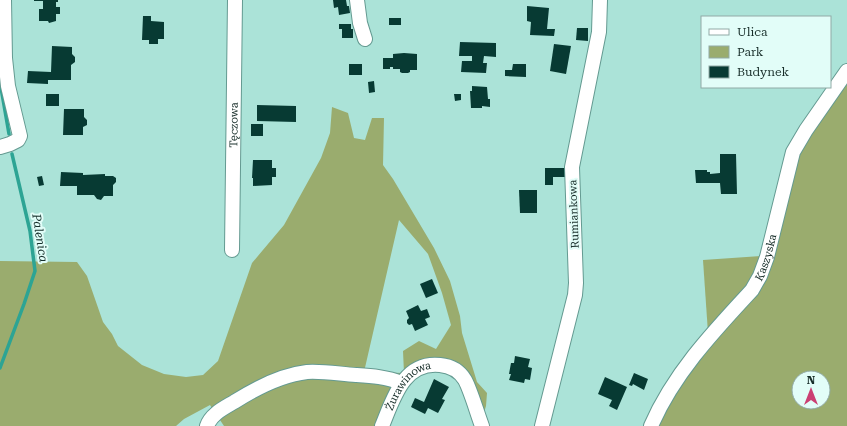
<svg xmlns="http://www.w3.org/2000/svg" width="847" height="426" font-family="'Roboto Serif',serif">
	<style>
		.green { fill: #9aac6e; fill-rule: evenodd }
		.lines { fill: none; stroke-linecap: round; stroke-linejoin: round }
		.stream { stroke: #2da494; stroke-width: 3.5 }
		.building { fill: #073a33 }
		.minor-casing { stroke: #649a91; stroke-width: 16 }
		.minor { stroke: #fff; stroke-width: 14 }
		.labels { text-anchor: middle; dominant-baseline: central; stroke-width: 4; stroke-linejoin: round; paint-order: stroke }
		.street-label { font-size: 11px; fill: #182e2a; stroke: #e2fdf8 }
		.water-label { font-size: 12px; font-style: italic; fill: #152e2a; stroke: #e2fdf8 }
	</style>
	<rect width="100%" height="100%" fill="#abe3d8"/>
	<g class="green">
		<path d="M847,76V426H655L670,396L754,290L793,162ZM799,378H823V402H799Z"/>
		<path d="M332,107L348,113L354,138L365,140L372,118H384L383,165L393,179L434,248L450,281L460,316L462,333L477,382L487,393L486,406L482,419L468,379L421,364L377,426H224L210,405L184,419L176,426H0V261L77,262L87,276L103,322L112,334L118,346L142,365L164,374L186,377L203,375L218,361L252,263L284,225L321,158L330,133ZM399,220L428,254L442,293L451,325L436,349L419,341L403,351L404,373L364,372Z"/>
		<path d="M761,256L754,279L708,333L703,260Z"/>
	</g>
	<g class="lines">
		<g class="stream">
			<path d="M0,82L9,134"/>
			<path d="M0,368L24,304L35,271L30,231L12,154"/>
		</g>
	</g>
	<g class="building">
		<path d="M34,0H58V2H56V7H60V14H56V21L49,23L48,21H39V9H43V1H34Z"/>
		<path d="M333,0H346L347,6H349L350,13L339,15L338,7L334,8Z"/>
		<path d="M527,6L549,8L547,29H555L554,36L530,35L531,22L527,21Z"/>
		<path d="M143,16H151V21L164,22V39H158V44H149V40H142Z"/>
		<rect x="389" y="18" width="12" height="7"/>
		<path d="M339,24H351V29H353V38H342V29H339Z"/>
		<path d="M577,28H588V41L576,40Z"/>
		<path d="M460,42L496,43V57L484,56L483,63H487L486,73L461,72L462,61H472V56H459Z"/>
		<path d="M554,44L571,46L566,74L550,71Z"/>
		<path d="M52,46L72,47V54L75,57V62L71,65V80H48V84L27,83L28,71L51,72Z"/>
		<path d="M404,53L417,54V70H410V72L408,73H402L400,72V69H393V67H390V69H383V58H393V54Z"/>
		<rect x="349" y="64" width="13" height="11"/>
		<path d="M513,64H526V77L505,76V70H512Z"/>
		<path d="M374,81L375,92L369,93L368,82Z"/>
		<path d="M472,86L487,87L488,99H490V107L482,106V108H471L470,91H472Z"/>
		<rect x="46" y="94" width="13" height="12"/>
		<path d="M454,94H461V100L455,101Z"/>
		<path d="M257,105L296,106V122L257,121Z"/>
		<path d="M64,109H84V117L87,120V125L83,127V135H63Z"/>
		<rect x="251" y="124" width="12" height="12"/>
		<path d="M720,154H736L737,194H721L720,183H696L695,170H707V172H710V174L720,173Z"/>
		<path d="M253,160H272V168H276V177H272V185L253,186V178H252Z"/>
		<path d="M545,168H566V177H553V185H545Z"/>
		<path d="M61,172L83,173V175L105,174V176H113L116,178V182L113,185V196H104L101,200L97,199L94,195H77V186H60Z"/>
		<path d="M42,176L44,185L39,186L37,177Z"/>
		<path d="M519,190H537V213H520Z"/>
		<path d="M432,279L438,293L426,298L420,284Z"/>
		<path d="M418,305L421,311L427,309L430,317L425,319L428,325L415,331L412,324L409,325L407,323V320L409,318L406,311Z"/>
		<path d="M515,356L530,359L528,367L532,368L530,380L525,379L524,383L509,380L511,374H509L511,363H514Z"/>
		<path d="M634,373L648,379L644,390L633,384L632,386L629,385Z"/>
		<path d="M605,377L627,387L617,410L609,406L612,400L598,394Z"/>
		<path d="M434,379L449,387L442,399L445,400L438,413L428,408L425,414L411,407L415,398L424,402Z"/>
	</g>
	<g class="lines">
		<g class="minor-casing">
			<g id="minor">
				<path d="M357,0L360,23L365,39"/>
				<path d="M0,147L10,144L18,140L20,136L8,86L5,58L4,0"/>
				<path id="s1" d="M232,250L235,0"/>
				<path d="M207,426C211,414 224,408 234,402C256,388 281,375 307,372C323,371 340,374 356,375C371,376 387,377 401,383"/>
				<path id="s2" d="M382,426C393,400 403,361 440,365C451,366 459,370 465,380C471,391 477,413 482,426"/>
				<path d="M542,426L575,295L576,283L572,167L599,32L600,0"/>
				<path id="s3" d="M651,426C674,373 714,331 752,290L760,276L767,257L793,152L806,130L847,71"/>
			</g>
		</g>
		<use href="#minor" class="minor"/>
	</g>
	<g class="labels">
		<g class="street-label">
			<text stroke="none"><textPath href="#s1" startOffset="125">Tęczowa</textPath></text>
			<text transform="translate(574 214) rotate(-92)">Rumiankowa</text>
			<text stroke="none"><textPath href="#s3" startOffset="206">Kaszyska</textPath></text>
			<text stroke="none"><textPath href="#s2" startOffset="50">Żurawinowa</textPath></text>
		</g>
		<g class="water-label">
			<text transform="translate(40 238) rotate(81)">Palenica</text>
		</g>
	</g>
	<rect x="701" y="16" width="130" height="72" fill="#e2fdf8" stroke="#91aaa6"/>
	<rect x="709" y="29" width="20" height="6" fill="#ffffff" stroke="#91aaa6"/>
	<text x="737" y="36" font-size="12" fill="#182e2a">Ulica</text>
	<rect x="709" y="46" width="20" height="12" fill="#9aac6e" stroke="#91aaa6"/>
	<text x="737" y="56" font-size="12" fill="#182e2a">Park</text>
	<rect x="709" y="66" width="20" height="12" fill="#073a33" stroke="#91aaa6"/>
	<text x="737" y="76" font-size="12" fill="#182e2a">Budynek</text>
	<g transform="translate(811 390)"><circle r="19" fill="#e2fdf8" stroke="#91aaa6"/>
	<path d="M0-3L7 15L0 10L-7 15Z" fill="#cb3f73"/>
	<text y="-6" font-size="11" font-weight="bold" text-anchor="middle" fill="#182e2a">N</text>
	</g>
</svg>
